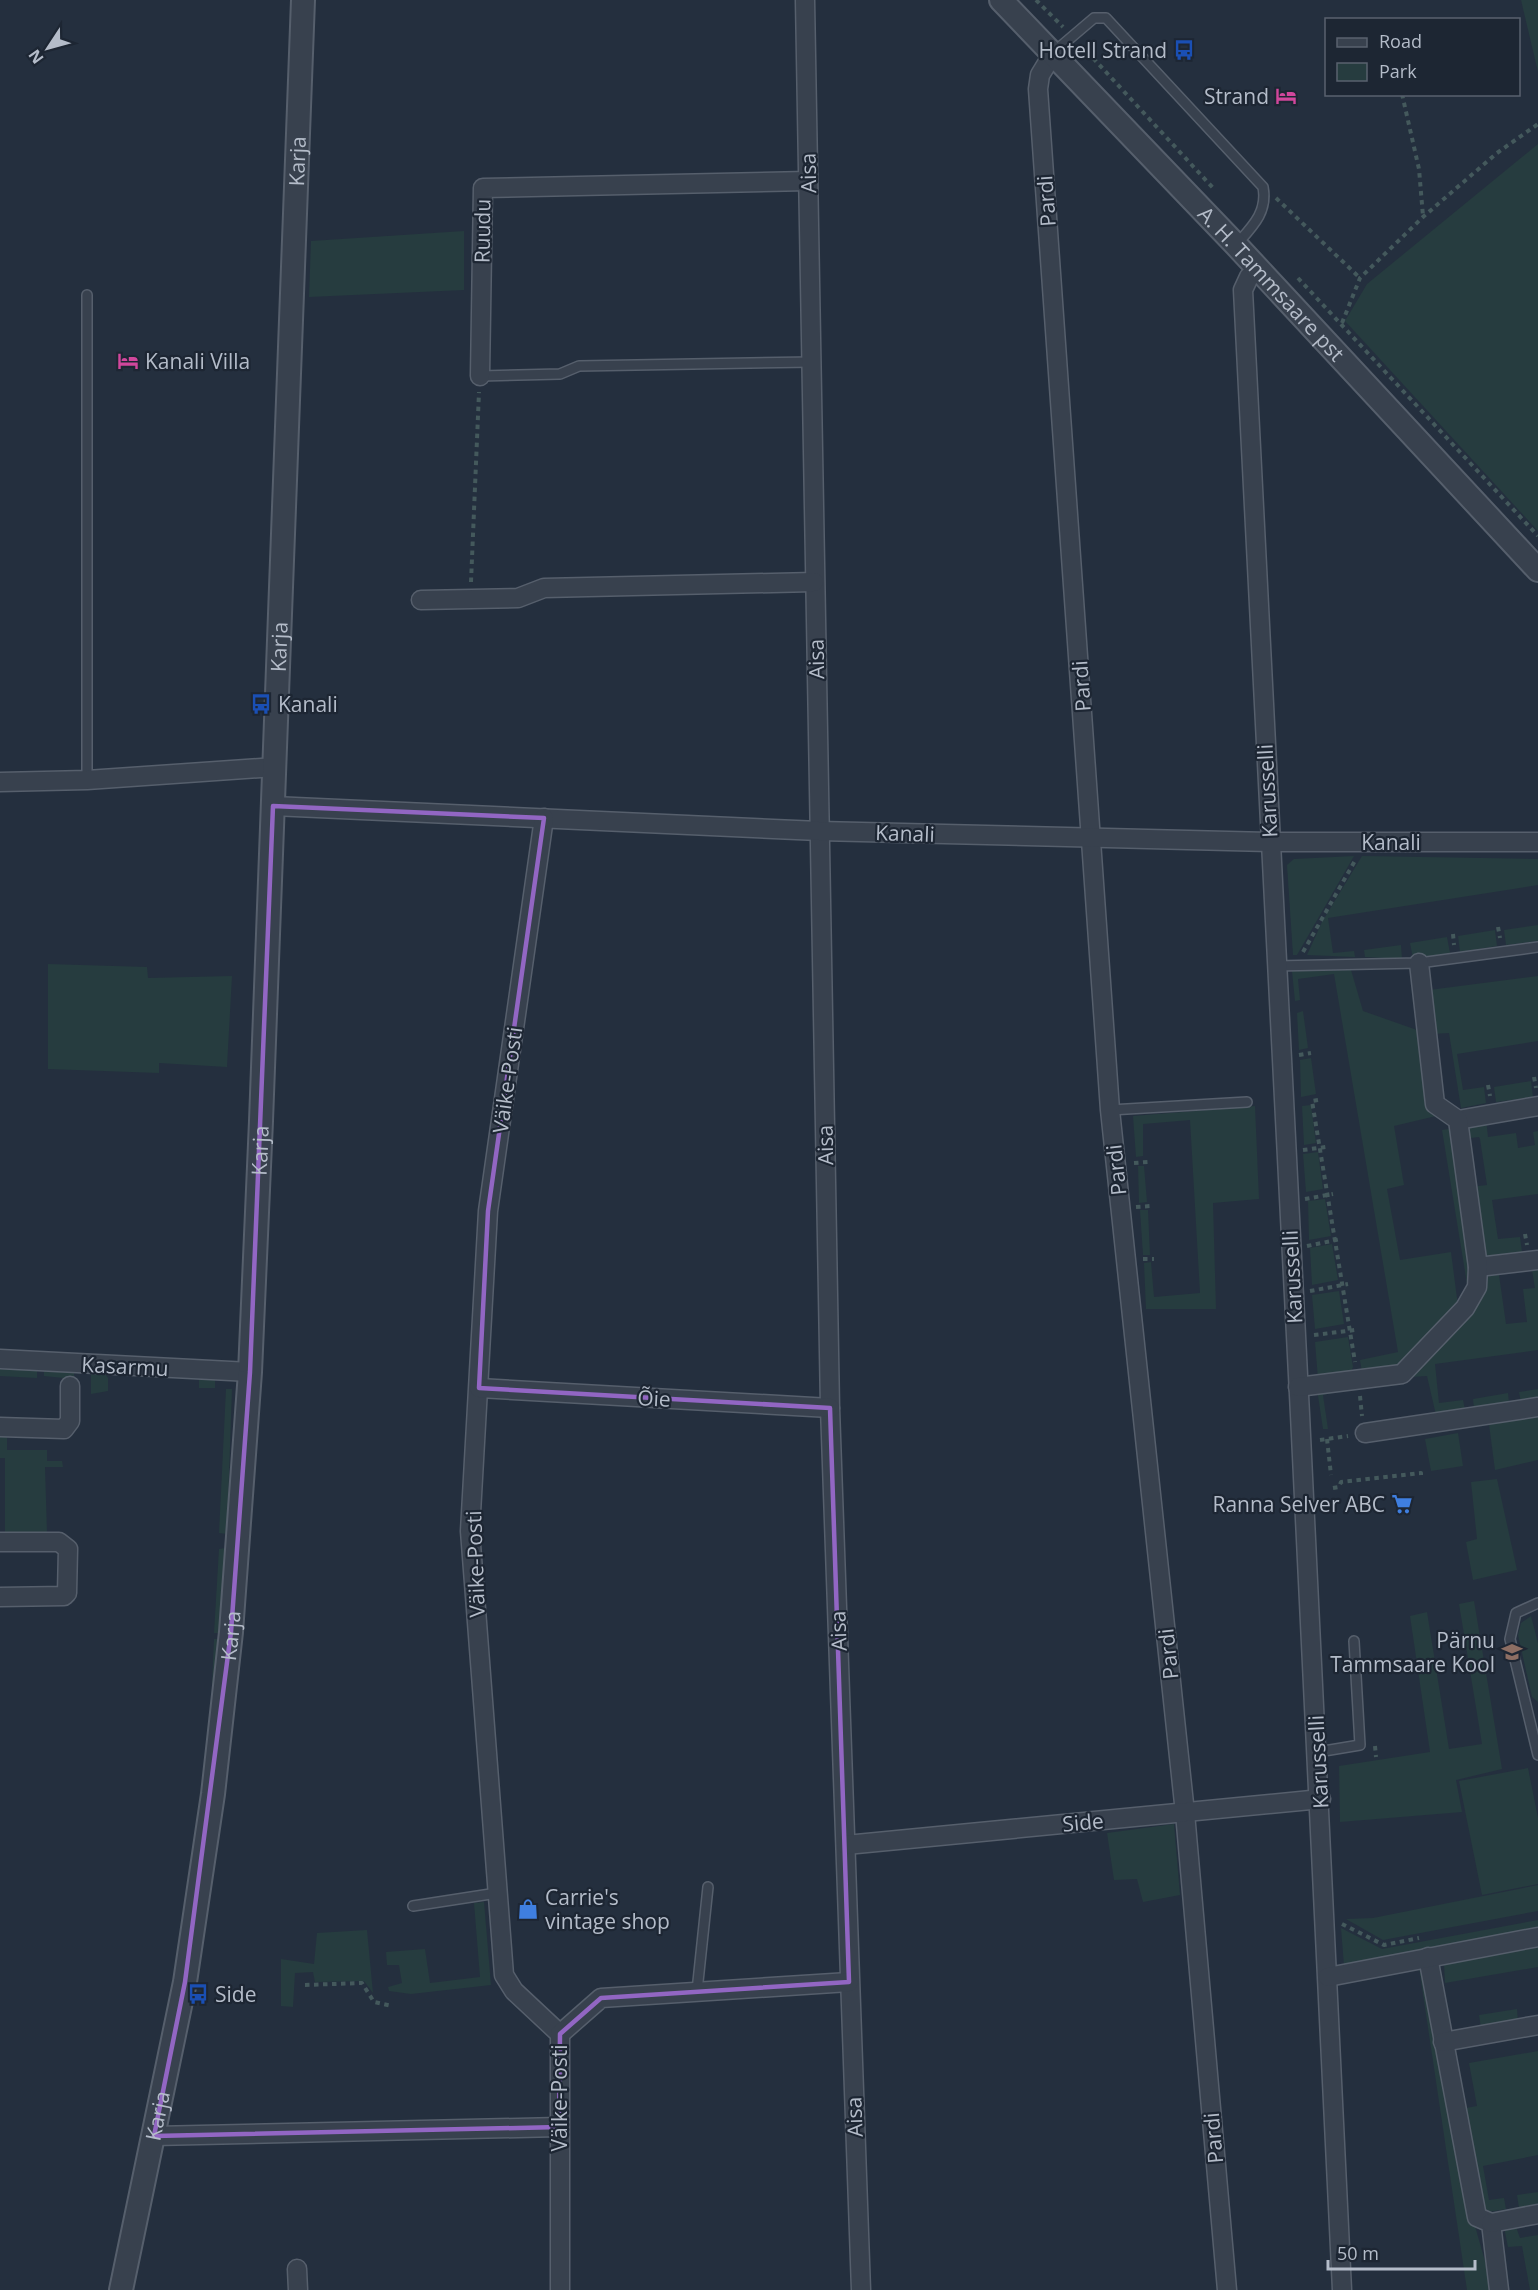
<svg xmlns="http://www.w3.org/2000/svg" width="1538" height="2290" font-family="'Open Sans',sans-serif">
	<style>
		.green { fill: #263c3f }
		.lines { fill: none; stroke-linecap: round; stroke-linejoin: round }
		.service-casing { stroke: #565f6c; stroke-width: 12 }
		.minor-casing { stroke: #565f6c; stroke-width: 21 }
		.tertiary-casing { stroke: #565f6c; stroke-width: 26 }
		.path { stroke: #44595c; stroke-width: 4; stroke-dasharray: 4.5 4.5; stroke-linecap: butt }
		.service { stroke: #38414e; stroke-width: 9 }
		.minor { stroke: #38414e; stroke-width: 18 }
		.tertiary { stroke: #38414e; stroke-width: 22 }
		.marked { fill: none; stroke: #9266c3; stroke-width: 4.5; stroke-linejoin: round }
		.labels { text-anchor: middle; dominant-baseline: central; stroke-width: 4.5; stroke-linejoin: round; paint-order: stroke }
		.poi-label { font-size: 21px; fill: #b4bcc9; stroke: #1d2633; text-anchor: end }
		.street-label { font-size: 21px; fill: #b4bcc9; stroke: #1d2633 }
	</style>
	<rect width="100%" height="100%" fill="#242f3e"/>
	<g class="green">
		<path d="M1521,0H1538V72Z"/>
		<path d="M1538,144V531L1345,321L1367,284Z"/>
		<path d="M464,231V290L309,297L311,241Z"/>
		<path d="M1354,856L1297,955H1293L1287,865L1294,859Z"/>
		<path d="M1362,856L1538,859V885L1328,918L1333,953L1354,951L1355,957L1307,955L1322,922Z"/>
		<path d="M1538,925V941L1506,945L1504,930Z"/>
		<path d="M1495,930L1497,946L1460,952L1458,936Z"/>
		<path d="M1447,937L1450,953L1413,959L1410,943Z"/>
		<path d="M1401,945L1402,959L1365,957L1364,950Z"/>
		<path d="M48,964L147,967L148,978L232,976L227,1067L159,1063V1073L48,1069Z"/>
		<path d="M1351,970L1363,1011L1417,1030L1430,1103L1436,1116L1394,1126L1404,1185L1387,1189L1400,1260L1451,1252L1458,1306L1399,1369L1362,1373L1360,1360L1398,1352L1334,974L1298,979L1300,1000L1295,1001L1292,971Z"/>
		<path d="M1538,976V1041L1457,1054L1463,1090L1484,1087L1486,1103L1461,1108L1449,1033L1431,1034L1429,990Z"/>
		<path d="M1303,1011L1308,1048L1299,1050L1297,1013Z"/>
		<path d="M1311,1058L1316,1094L1301,1097L1300,1060Z"/>
		<path d="M1531,1081L1533,1097L1496,1102L1494,1087Z"/>
		<path d="M1311,1105L1316,1143L1304,1145L1302,1106Z"/>
		<path d="M1255,1106L1259,1199L1213,1203L1216,1309H1146L1144,1263L1151,1262L1154,1297L1200,1293L1190,1120L1143,1124V1156L1136,1157L1133,1116Z"/>
		<path d="M1486,1119L1488,1137L1516,1133L1518,1148L1535,1145L1533,1132L1538,1131V1194L1492,1200L1498,1239L1520,1237L1522,1252L1484,1256L1470,1187L1487,1185L1480,1139L1479,1137L1463,1139L1467,1122Z"/>
		<path d="M1449,1129L1472,1254L1468,1290L1442,1130Z"/>
		<path d="M1318,1152L1323,1189L1306,1192L1303,1154Z"/>
		<path d="M1138,1166H1144L1147,1202L1139,1203Z"/>
		<path d="M1325,1199L1331,1236L1309,1240L1308,1201Z"/>
		<path d="M1140,1210H1148L1150,1255H1143Z"/>
		<path d="M1332,1244L1338,1280L1312,1285L1310,1248Z"/>
		<path d="M1538,1269V1350L1435,1364L1439,1403L1463,1400L1465,1410L1436,1415L1427,1376L1410,1377L1481,1277L1499,1275L1506,1324L1527,1322L1523,1289L1535,1288L1532,1270Z"/>
		<path d="M1339,1291L1344,1324L1315,1329L1312,1295Z"/>
		<path d="M1348,1337L1353,1367L1349,1376L1318,1379L1315,1342Z"/>
		<path d="M0,1369L37,1370V1378L0,1376Z"/>
		<path d="M44,1371L74,1372V1379L44,1376Z"/>
		<path d="M91,1372H104L108,1378V1391L91,1394Z"/>
		<path d="M199,1373L215,1374V1388H199Z"/>
		<path d="M1353,1388L1323,1395L1328,1429H1323L1317,1389Z"/>
		<path d="M226,1389H232L227,1534L219,1533Z"/>
		<path d="M1538,1389V1400L1521,1403L1519,1392Z"/>
		<path d="M1508,1393L1509,1403L1474,1409L1473,1399Z"/>
		<path d="M1538,1412V1460L1495,1470L1488,1417Z"/>
		<path d="M1458,1433L1463,1466L1431,1471L1425,1439Z"/>
		<path d="M0,1434H7V1450H47V1461H62L63,1467H45L47,1533L5,1534V1458H0Z"/>
		<path d="M1497,1479L1517,1570L1473,1580L1466,1542L1477,1539L1471,1482Z"/>
		<path d="M226,1548L219,1633H214L219,1549Z"/>
		<path d="M1474,1601L1502,1769L1456,1780L1462,1812L1340,1822L1339,1766L1430,1752L1410,1616L1427,1612L1449,1749L1482,1744L1459,1604Z"/>
		<path d="M1531,1616L1538,1643V1702L1532,1697L1518,1635L1521,1623Z"/>
		<path d="M214,1639H218L214,1685L212,1684Z"/>
		<path d="M1528,1768L1538,1818V1884L1482,1895L1459,1781Z"/>
		<path d="M1174,1824L1180,1895L1143,1902L1137,1879L1114,1880L1107,1833Z"/>
		<path d="M1538,1885V1911L1383,1940L1346,1919L1373,1918Z"/>
		<path d="M484,1902L491,1985L411,1994L389,1991L388,1987L402,1983L399,1965H387L386,1952L425,1949L430,1983L480,1977L474,1903Z"/>
		<path d="M1538,1920V1929L1344,1966L1341,1928L1382,1949Z"/>
		<path d="M367,1930L373,1993L364,1981L315,1982L313,1972L295,1973L293,2007L281,2006V1959L314,1964L317,1933Z"/>
		<path d="M1538,1945V1967L1445,1983L1444,1963Z"/>
		<path d="M1419,1967H1422L1469,2205L1491,2282V2290H1467Z"/>
		<path d="M1517,2009L1518,2022L1481,2028L1479,2015Z"/>
		<path d="M1538,2051V2155L1483,2166L1489,2200L1504,2198L1506,2209L1489,2212L1484,2210L1460,2109L1477,2106L1469,2063Z"/>
		<path d="M1538,2192V2205L1519,2208L1517,2195Z"/>
		<path d="M1515,2224L1520,2238L1538,2235V2290H1530L1522,2246L1508,2247L1504,2227Z"/>
	</g>
	<g class="lines">
		<g class="service-casing">
			<g id="service">
				<path d="M1054,52L1094,18H1106L1263,187C1268,212 1252,227 1236,245"/>
				<path d="M480,376L560,374L579,366L812,362"/>
				<path d="M87,780V295"/>
				<path d="M1275,966L1419,963L1538,947"/>
				<path d="M1110,1110L1247,1102"/>
				<path d="M1538,1603L1516,1613L1510,1639L1538,1755"/>
				<path d="M1318,1752L1360,1745L1354,1641"/>
				<path d="M413,1906L497,1893"/>
				<path d="M697,1991L708,1887"/>
			</g>
		</g>
		<g class="minor-casing">
			<g id="minor">
				<path d="M805,0L830,1408L861,2290"/>
				<path d="M1054,52L1040,75L1038,89L1110,1110L1185,1813L1227,2290"/>
				<path d="M1257,268L1249,277L1243,290C1275,957 1313,1623 1342,2290"/>
				<path d="M480,376L483,188L808,181"/>
				<path d="M421,600L518,598L544,588L814,582"/>
				<path d="M0,782L87,780L275,767"/>
				<path d="M273,806L819,831L1269,842H1538"/>
				<path d="M544,818L488,1211L470,1531L504,1975L514,1991L560,2034V2290"/>
				<path d="M1458,1120L1538,1106"/>
				<path d="M1478,1267L1538,1260"/>
				<path d="M0,1359L250,1372"/>
				<path d="M1298,1387L1402,1374L1465,1308L1477,1287L1478,1267L1458,1120L1435,1104L1419,963"/>
				<path d="M479,1388L830,1408"/>
				<path d="M0,1427L64,1429L70,1421V1386"/>
				<path d="M1365,1433L1538,1407"/>
				<path d="M0,1542H59L68,1549L67,1593L64,1596L0,1597"/>
				<path d="M846,1845L1321,1799"/>
				<path d="M1428,1957L1477,2217L1491,2223L1499,2290"/>
				<path d="M1328,1977L1538,1937"/>
				<path d="M560,2034L601,1998L849,1982"/>
				<path d="M1443,2042L1538,2025"/>
				<path d="M154,2136L559,2127"/>
				<path d="M1491,2223L1538,2214"/>
				<path d="M297,2269L298,2290"/>
			</g>
		</g>
		<g class="tertiary-casing">
			<g id="tertiary">
				<path id="s1" d="M1001,0L1236,245L1538,570"/>
				<path id="s2" d="M121,2290L185,1982L213,1794L231,1632L250,1372L261,1121L303,0"/>
			</g>
		</g>
		<g class="path">
			<path d="M1036,0L1063,27"/>
			<path d="M1081,45L1214,189"/>
			<path d="M1402,94L1419,169L1423,216"/>
			<path d="M1276,198L1360,278"/>
			<path d="M1298,278L1538,536"/>
			<path d="M1342,323L1360,278L1423,217L1497,153L1538,124"/>
			<path d="M471,582L479,392"/>
			<path d="M1498,927L1500,938"/>
			<path d="M1453,934L1454,945"/>
			<path d="M1303,952L1356,859"/>
			<path d="M1299,1055L1311,1053"/>
			<path d="M1534,1077L1536,1088"/>
			<path d="M1488,1085L1490,1096"/>
			<path d="M1318,1100L1312,1101L1355,1362"/>
			<path d="M1303,1150L1326,1147"/>
			<path d="M1134,1163L1148,1162"/>
			<path d="M1305,1199L1333,1194"/>
			<path d="M1136,1207L1151,1206"/>
			<path d="M1525,1234L1527,1245"/>
			<path d="M1307,1246L1341,1239"/>
			<path d="M1143,1259H1154"/>
			<path d="M1310,1291L1348,1284"/>
			<path d="M1314,1335L1355,1330"/>
			<path d="M1360,1396L1362,1416"/>
			<path d="M1327,1439L1331,1475"/>
			<path d="M1320,1440L1348,1436"/>
			<path d="M1333,1488L1339,1487L1341,1482L1421,1473V1475"/>
			<path d="M1375,1746L1376,1757"/>
			<path d="M1342,1924L1384,1945L1419,1938"/>
			<path d="M305,1985L362,1983L374,2002L392,2006"/>
		</g>
		<use href="#service" class="service"/>
		<use href="#minor" class="minor"/>
		<use href="#tertiary" class="tertiary"/>
	</g>
	<path class="marked" d="M273,806L544,818L488,1211L479,1388L830,1408L849,1982L601,1998L560,2034L559,2127L154,2136L185,1982L231,1632L250,1372Z"/>
	<defs>
		<g id="bus-bare" transform="scale(1.62)"><path d="M-5-6H5V4H4V6H2V4H-2V6H-4V4H-5ZM-3.5-4V0h7V-4ZM-3.5 1.2v1.5H-2V1.2ZM2 1.2v1.5H3.5V1.2Z" fill="#1a4fb4" stroke="#1d2633" stroke-width="2.5" paint-order="stroke"/></g>
		<g id="hotel-bare" transform="scale(1.62)"><path d="M-6-4.5h1.5V1H6V5H4.5V3h-9V5H-6ZM-4 0a1.8 1.8 0 1 1 3.6 0ZM.5 0V-2.5h3Q6-2.5 6 0Z" fill="#d1479c" stroke="#1d2633" stroke-width="2.5" paint-order="stroke"/></g>
		<g id="supermarket-bare" transform="scale(1.62)"><path d="M-6-5.5h2.5l.6 2H6L4.5 2H-2.5L-4.4-4H-6ZM-1.5 3.2a1.3 1.3 0 1 0 .1 0ZM3 3.2a1.3 1.3 0 1 0 .1 0Z" fill="#3f7fe0" stroke="#1d2633" stroke-width="2.5" paint-order="stroke"/></g>
		<g id="school-bare" transform="scale(1.62)"><path d="M0-5L7-2L0 1L-7-2ZM-4 1L0 2.5L4 1V4Q0 6-4 4Z" fill="#8d6e63" stroke="#1d2633" stroke-width="2.5" paint-order="stroke"/></g>
		<g id="shop-bare" transform="scale(1.62)"><path d="M-5-2.5h2.3a2.7 3.5 0 0 1 5.4 0H5L5.5 6h-11ZM-1.5-2.5h3a1.5 2.3 0 0 0-3 0Z" fill="#3f7fe0" stroke="#1d2633" stroke-width="2.5" paint-order="stroke"/></g>
	</defs>
	<g fill-rule="evenodd">
		<use href="#bus-bare" x="1184" y="50"/>
		<use href="#hotel-bare" x="1286" y="96"/>
		<use href="#hotel-bare" x="128" y="361"/>
		<use href="#bus-bare" x="261" y="704"/>
		<use href="#supermarket-bare" x="1402" y="1504"/>
		<use href="#school-bare" x="1512" y="1652"/>
		<use href="#shop-bare" x="528" y="1909"/>
		<use href="#bus-bare" x="198" y="1994"/>
	</g>
	<g class="labels">
		<g class="poi-label">
			<text x="1167" y="50">Hotell Strand</text>
			<text x="1269" y="96">Strand</text>
			<text x="145" y="361" text-anchor="start">Kanali Villa</text>
			<text x="278" y="704" text-anchor="start">Kanali</text>
			<text x="1385" y="1504">Ranna Selver ABC</text>
			<text x="1495" y="1640">Pärnu<tspan x="1495" dy="24">Tammsaare Kool</tspan></text>
			<text x="545" y="1897" text-anchor="start">Carrie's<tspan x="545" dy="24">vintage shop</tspan></text>
			<text x="215" y="1994" text-anchor="start">Side</text>
		</g>
		<g class="street-label">
			<text stroke="none"><textPath href="#s2" startOffset="2140">Karja</textPath></text>
			<text transform="translate(808 173) rotate(-91)">Aisa</text>
			<text transform="translate(1046 201) rotate(-94)">Pardi</text>
			<text transform="translate(482 231) rotate(-89)">Ruudu</text>
			<text stroke="none"><textPath href="#s1" startOffset="392">A. H. Tammsaare pst</textPath></text>
			<text stroke="none"><textPath href="#s2" startOffset="1654">Karja</textPath></text>
			<text transform="translate(816 659) rotate(-91)">Aisa</text>
			<text transform="translate(1081 686) rotate(-94)">Pardi</text>
			<text transform="translate(1267 791) rotate(-93)">Karusselli</text>
			<text transform="translate(905 833) rotate(2)">Kanali</text>
			<text x="1391" y="842">Kanali</text>
			<text transform="translate(507 1080) rotate(-82)">Väike-Posti</text>
			<text transform="translate(825 1145) rotate(-91)">Aisa</text>
			<text stroke="none"><textPath href="#s2" startOffset="1150">Karja</textPath></text>
			<text transform="translate(1116 1170) rotate(-96)">Pardi</text>
			<text transform="translate(1292 1277) rotate(-93)">Karusselli</text>
			<text transform="translate(125 1366) rotate(3)">Kasarmu</text>
			<text transform="translate(654 1398) rotate(3)">Õie</text>
			<text transform="translate(475 1564) rotate(-92)">Väike-Posti</text>
			<text transform="translate(838 1631) rotate(-92)">Aisa</text>
			<text stroke="none"><textPath href="#s2" startOffset="664">Karja</textPath></text>
			<text transform="translate(1168 1654) rotate(-96)">Pardi</text>
			<text transform="translate(1318 1762) rotate(-93)">Karusselli</text>
			<text transform="translate(1083 1822) rotate(-5)">Side</text>
			<text transform="translate(559 2098) rotate(-90)">Väike-Posti</text>
			<text stroke="none"><textPath href="#s2" startOffset="178">Karja</textPath></text>
			<text transform="translate(854 2117) rotate(-92)">Aisa</text>
			<text transform="translate(1213 2138) rotate(-95)">Pardi</text>
		</g>
	</g>
	<rect x="1325" y="18" width="195" height="78" fill="#1d2633" stroke="#59626f" stroke-width="1.5"/>
	<rect x="1337" y="38" width="30" height="9" fill="#38414e" stroke="#59626f" stroke-width="1.5"/>
	<text x="1379" y="48" font-size="18" fill="#b4bcc9">Road</text>
	<rect x="1337" y="63" width="30" height="18" fill="#263c3f" stroke="#59626f" stroke-width="1.5"/>
	<text x="1379" y="78" font-size="18" fill="#b4bcc9">Park</text>
	<g transform="translate(48 48) rotate(234)" stroke="#1d2633" stroke-width="4.5" paint-order="stroke">
	<path d="M0-4.5L10 22L0 15L-10 22Z" fill="#b4bcc9"/>
	<text y="-9" font-size="16" font-weight="bold" text-anchor="middle" fill="#b4bcc9">N</text>
	</g>
	<path d="M1328 2260v9h147v-9" fill="none" stroke="#b4bcc9" stroke-width="3"/>
	<text x="1337" y="2260" font-size="18" fill="#b4bcc9" stroke="#1d2633" stroke-width="4.5" paint-order="stroke">50 m</text>
</svg>
